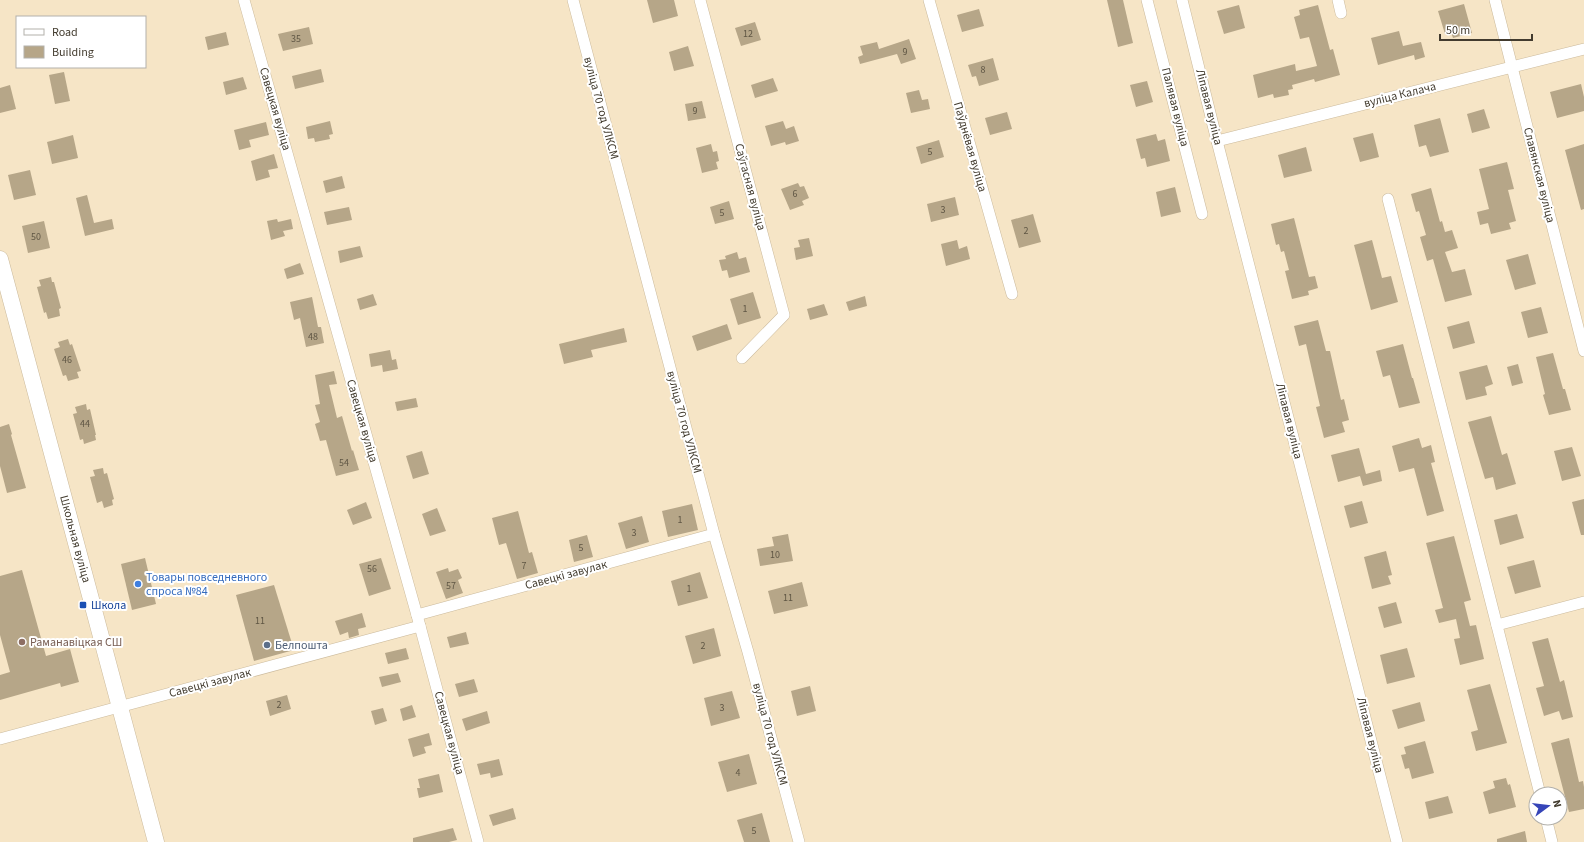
<svg xmlns="http://www.w3.org/2000/svg" width="1584" height="842" font-family="'Source Sans 3',sans-serif">
	<style>
		.building { fill: #b6a688 }
		.lines { fill: none; stroke-linecap: round; stroke-linejoin: round }
		.street-casing { stroke: #cbba9c; stroke-width: 12 }
		.secondary-casing { stroke: #cbba9c; stroke-width: 17 }
		.street { stroke: #fff; stroke-width: 11 }
		.secondary { stroke: #fff; stroke-width: 16 }
		.shop-dot { fill: #3f7fe0; stroke: #fff; stroke-width: 1.5 }
		.transit-dot { fill: #1a4fb4; stroke: #fff; stroke-width: 1.5 }
		.education-dot { fill: #8d6e63; stroke: #fff; stroke-width: 1.5 }
		.service-dot { fill: #5c6f8a; stroke: #fff; stroke-width: 1.5 }
		.labels { text-anchor: middle; dominant-baseline: central; stroke-width: 4; stroke-linejoin: round; paint-order: stroke }
		.number-label { font-size: 10px; fill: #5f5644 }
		.street-label { font-size: 12px; fill: #423b2e; stroke: #fff }
		.shop-label { font-size: 12px; fill: #366cbe; stroke: #fff; text-anchor: start }
		.transit-label { font-size: 12px; fill: #164399; stroke: #fff; text-anchor: start }
		.education-label { font-size: 12px; fill: #785e54; stroke: #fff; text-anchor: start }
		.service-label { font-size: 12px; fill: #4e5e75; stroke: #fff; text-anchor: start }
	</style>
	<rect width="100%" height="100%" fill="#f6e5c6"/>
	<g class="building">
		<path d="M647,0H674L678,16L653,23Z"/>
		<path d="M1107,0H1123L1133,43L1118,47Z"/>
		<path d="M1464,4L1472,33L1453,38L1451,32L1445,34L1438,11Z"/>
		<path d="M1239,5L1245,28L1224,34L1217,11Z"/>
		<path d="M1318,5L1330,50L1333,49L1340,75L1315,82L1314,79L1292,85L1293,89L1288,90L1289,95L1274,98L1273,94L1258,98L1253,75L1295,64L1296,71L1317,66L1309,37L1300,39L1294,17L1300,15L1299,10Z"/>
		<path d="M979,9L984,26L962,32L957,15Z"/>
		<path d="M755,22L761,40L741,46L735,28Z"/>
		<path d="M309,27L313,44L283,51L278,34Z"/>
		<path d="M1399,31L1403,46L1421,42L1425,57L1415,60L1414,55L1378,65L1371,38Z"/>
		<path d="M226,32L229,45L208,50L205,37Z"/>
		<path d="M909,39L916,59L901,64L897,54L860,64L858,57L863,55L860,46L877,42L879,49Z"/>
		<path d="M688,46L694,66L674,71L669,52Z"/>
		<path d="M993,58L999,80L979,86L976,76L972,77L968,65Z"/>
		<path d="M321,69L324,82L295,89L292,76Z"/>
		<path d="M64,72L70,101L55,104L49,75Z"/>
		<path d="M243,77L247,89L226,95L223,82Z"/>
		<path d="M773,78L778,91L755,98L751,85Z"/>
		<path d="M1147,81L1153,102L1136,107L1130,85Z"/>
		<path d="M1581,84L1584,97V111L1557,118L1550,92Z"/>
		<path d="M10,85L16,109L0,113V88Z"/>
		<path d="M919,90L922,100L928,99L930,109L911,113L906,93Z"/>
		<path d="M702,101L706,118L688,121L685,104Z"/>
		<path d="M1484,109L1490,128L1472,133L1467,114Z"/>
		<path d="M1007,112L1012,129L990,135L985,118Z"/>
		<path d="M1440,118L1449,152L1430,157L1426,145L1419,147L1414,125Z"/>
		<path d="M330,121L333,134L329,135L330,139L315,142L314,138L308,139L306,127Z"/>
		<path d="M783,121L786,129L794,126L799,141L786,145L785,142L771,146L765,126Z"/>
		<path d="M266,122L269,135L249,140L251,147L239,150L234,130Z"/>
		<path d="M1373,133L1379,157L1360,162L1353,138Z"/>
		<path d="M1156,134L1158,141L1165,139L1170,161L1147,167L1145,158L1141,159L1136,139Z"/>
		<path d="M73,135L78,158L52,164L47,142Z"/>
		<path d="M939,140L944,157L921,164L916,147Z"/>
		<path d="M711,144L713,152L717,151L719,161L716,162L718,169L702,173L696,148Z"/>
		<path d="M1584,144V209L1581,210L1565,150Z"/>
		<path d="M1306,147L1312,171L1284,178L1278,155Z"/>
		<path d="M274,154L278,168L268,170L270,177L256,181L251,161Z"/>
		<path d="M1507,162L1514,189L1508,190L1516,221L1509,223L1511,229L1491,234L1488,223L1480,225L1477,212L1489,209L1479,169Z"/>
		<path d="M30,170L36,195L14,200L8,175Z"/>
		<path d="M342,176L345,188L326,193L323,181Z"/>
		<path d="M798,183L800,187L804,186L809,198L802,201L804,205L790,210L781,189Z"/>
		<path d="M1175,187L1181,212L1161,217L1156,192Z"/>
		<path d="M1431,188L1440,222L1442,221L1445,232L1452,230L1458,248L1445,252L1452,272L1465,269L1472,295L1445,302L1433,259L1427,261L1420,237L1426,235L1419,211L1416,212L1411,194Z"/>
		<path d="M87,195L94,223L112,219L114,229L85,236L76,198Z"/>
		<path d="M955,197L959,215L931,222L927,204Z"/>
		<path d="M729,201L734,219L715,224L710,207Z"/>
		<path d="M349,207L352,220L327,225L324,212Z"/>
		<path d="M1033,214L1041,242L1019,248L1011,220Z"/>
		<path d="M1294,218L1309,277L1315,276L1318,288L1308,291L1309,295L1292,299L1285,271L1289,270L1284,251L1281,252L1279,244L1276,245L1271,224Z"/>
		<path d="M277,219L278,222L291,219L293,229L283,231L285,236L271,240L267,221Z"/>
		<path d="M44,221L50,248L28,253L22,226Z"/>
		<path d="M809,238L813,256L796,260L794,248L800,247L798,240Z"/>
		<path d="M957,240L959,249L967,246L970,259L946,266L941,244Z"/>
		<path d="M1372,240L1382,278L1391,276L1398,302L1371,310L1354,245Z"/>
		<path d="M360,246L363,257L340,263L338,251Z"/>
		<path d="M737,252L739,259L746,257L750,272L729,278L727,270L722,271L719,260L726,259L725,256Z"/>
		<path d="M1528,254L1536,284L1515,290L1506,260Z"/>
		<path d="M300,263L304,274L287,279L284,269Z"/>
		<path d="M51,277L52,282H54L61,308L59,309L60,316L48,319L46,312L44,313L37,287L41,286L39,280Z"/>
		<path d="M753,292L761,318L738,325L730,299Z"/>
		<path d="M373,294L377,305L360,310L357,299Z"/>
		<path d="M865,296L867,306L849,311L846,302Z"/>
		<path d="M312,297L318,327H321L324,343L306,347L300,318L294,320L290,302Z"/>
		<path d="M824,304L828,315L810,320L807,309Z"/>
		<path d="M1541,307L1548,333L1528,338L1521,312Z"/>
		<path d="M1318,320L1326,351H1330L1341,400L1344,399L1349,420L1342,422L1345,432L1324,438L1316,407L1320,406L1306,344L1299,346L1294,326Z"/>
		<path d="M1469,321L1475,343L1453,349L1447,327Z"/>
		<path d="M727,324L732,339L697,351L692,336Z"/>
		<path d="M624,328L627,342L591,350L593,357L564,364L559,344Z"/>
		<path d="M68,339L70,345L72,344L81,371L77,372L79,378L68,381L66,375L63,376L54,349L60,347L58,342Z"/>
		<path d="M1403,344L1412,378H1413L1420,403L1399,408L1390,375L1383,377L1376,351Z"/>
		<path d="M390,350L392,360L396,359L398,369L383,372L382,365L371,367L369,354Z"/>
		<path d="M1553,353L1563,389H1565L1571,410L1549,415L1543,395L1545,394L1536,357Z"/>
		<path d="M1518,364L1523,383L1512,386L1507,367Z"/>
		<path d="M1487,365L1493,384L1485,387L1487,395L1466,400L1459,372Z"/>
		<path d="M334,371L337,384L329,385L337,418L342,416L352,451L353,450L359,470L336,476L326,440L320,441L315,424L320,422L315,405L320,404L315,375Z"/>
		<path d="M416,398L418,407L397,411L395,402Z"/>
		<path d="M86,404L87,410L90,409L96,435H95L96,440L84,444L83,439L80,440L73,414L77,413L75,407Z"/>
		<path d="M1491,416L1502,455L1507,453L1516,484L1496,490L1493,477L1485,479L1468,422Z"/>
		<path d="M9,424L12,434L11,435L26,488L7,493L0,466V427Z"/>
		<path d="M1419,438L1422,448L1431,445L1435,462L1431,463L1444,511L1427,516L1414,468L1399,472L1392,446Z"/>
		<path d="M1572,447L1581,476L1562,481L1554,451Z"/>
		<path d="M1359,448L1366,474L1380,470L1382,481L1363,486L1360,476L1338,482L1331,455Z"/>
		<path d="M422,451L429,474L413,479L406,456Z"/>
		<path d="M103,468L104,474L107,473L114,499L112,500L113,505L104,508L102,501L97,503L90,477L95,476L93,470Z"/>
		<path d="M1584,499V535H1581L1572,502Z"/>
		<path d="M1362,501L1368,523L1350,528L1344,506Z"/>
		<path d="M366,502L372,518L353,525L347,510Z"/>
		<path d="M692,504L698,530L668,537L662,511Z"/>
		<path d="M437,508L446,531L430,536L422,514Z"/>
		<path d="M518,511L529,553L532,552L538,573L517,579L506,543L499,545L492,518Z"/>
		<path d="M1517,514L1524,538L1500,545L1494,520Z"/>
		<path d="M642,516L649,542L626,549L618,523Z"/>
		<path d="M788,534L793,561L760,566L757,549L774,546L772,537Z"/>
		<path d="M587,535L593,557L574,562L569,540Z"/>
		<path d="M1454,536L1471,600L1464,602L1470,626L1476,625L1484,659L1460,665L1454,639L1460,638L1456,619L1439,623L1435,610L1443,608L1426,543Z"/>
		<path d="M1386,551L1392,575L1388,576L1391,584L1372,589L1364,557Z"/>
		<path d="M145,558L156,604L132,610L121,564Z"/>
		<path d="M381,558L391,589L369,596L359,564Z"/>
		<path d="M1534,560L1541,587L1515,594L1507,567Z"/>
		<path d="M448,568L449,572L458,569L462,578L458,580L463,593L446,599L436,572Z"/>
		<path d="M22,570L46,656L70,649L79,682L61,687L60,683L0,700V675L10,672L0,635V576Z"/>
		<path d="M700,572L708,598L678,606L671,581Z"/>
		<path d="M802,582L808,606L774,614L768,591Z"/>
		<path d="M274,585L294,650L254,661L236,595Z"/>
		<path d="M1396,602L1402,623L1384,628L1378,607Z"/>
		<path d="M362,613L366,627L358,629L359,635L349,638L348,632L340,635L335,621Z"/>
		<path d="M714,628L721,656L693,664L685,636Z"/>
		<path d="M466,632L469,644L450,648L447,637Z"/>
		<path d="M1548,638L1560,682L1564,680L1573,717L1562,720L1559,711L1544,716L1536,688L1544,686L1532,642Z"/>
		<path d="M406,648L409,659L388,664L385,653Z"/>
		<path d="M1407,648L1415,677L1387,684L1380,655Z"/>
		<path d="M398,673L401,682L382,687L379,677Z"/>
		<path d="M474,679L478,692L459,697L455,684Z"/>
		<path d="M1490,684L1507,743L1476,751L1471,732L1478,730L1467,690Z"/>
		<path d="M810,686L816,711L797,716L791,691Z"/>
		<path d="M732,691L740,718L711,726L704,698Z"/>
		<path d="M287,695L291,709L270,716L266,701Z"/>
		<path d="M1420,702L1425,721L1398,729L1392,710Z"/>
		<path d="M412,705L416,717L403,721L400,709Z"/>
		<path d="M383,708L387,721L375,725L371,711Z"/>
		<path d="M487,711L490,723L466,731L462,719Z"/>
		<path d="M429,733L432,745L424,747L426,753L413,757L408,739Z"/>
		<path d="M1569,738L1579,782L1583,781L1584,787V809L1569,812L1551,743Z"/>
		<path d="M1425,741L1434,773L1412,779L1409,768L1405,769L1401,755L1406,754L1404,747Z"/>
		<path d="M749,754L757,784L727,792L718,762Z"/>
		<path d="M499,759L503,775L491,778L490,773L480,775L477,764Z"/>
		<path d="M439,774L443,792L419,798L417,788H420L418,779Z"/>
		<path d="M1506,778L1508,785L1510,784L1516,807L1489,814L1483,792L1495,788L1493,781Z"/>
		<path d="M1448,796L1453,813L1429,819L1425,802Z"/>
		<path d="M513,808L516,819L493,826L489,815Z"/>
		<path d="M762,813L770,842H744L737,820Z"/>
		<path d="M453,828L457,840L449,842H413V838Z"/>
		<path d="M1525,831L1527,842H1497V839Z"/>
	</g>
	<g class="lines">
		<g class="street-casing">
			<g id="street">
				<path d="M244,0L420,626L478,842"/>
				<path d="M573,0L714,534L748,652L799,842"/>
				<path d="M700,0L784,315L742,358"/>
				<path d="M929,0L1012,294"/>
				<path d="M1147,0L1202,214"/>
				<path d="M1182,0L1217,141L1397,842"/>
				<path d="M1338,0L1341,13"/>
				<path d="M1495,0L1584,351"/>
				<path d="M1217,141L1584,49"/>
				<path d="M1388,199L1540,794"/>
				<path d="M417,615L714,534"/>
				<path d="M1497,625L1584,602"/>
				<path d="M0,739L420,626"/>
				<path d="M1546,818L1552,842"/>
			</g>
		</g>
		<g class="secondary-casing">
			<path id="secondary" d="M0,259L156,842"/>
		</g>
		<use href="#street" class="street"/>
		<use href="#secondary" class="secondary"/>
	</g>
	<circle class="shop-dot" cx="138" cy="584" r="4"/>
	<rect class="transit-dot" x="79" y="601" width="8" height="8" rx="2"/>
	<circle class="education-dot" cx="22" cy="642" r="4"/>
	<circle class="service-dot" cx="267" cy="645" r="4"/>
	<g class="labels">
		<g class="number-label">
			<text x="748" y="34">12</text>
			<text x="296" y="39">35</text>
			<text x="905" y="52">9</text>
			<text x="983" y="70">8</text>
			<text x="695" y="111">9</text>
			<text x="930" y="152">5</text>
			<text x="795" y="194">6</text>
			<text x="943" y="210">3</text>
			<text x="722" y="213">5</text>
			<text x="1026" y="231">2</text>
			<text x="36" y="237">50</text>
			<text x="745" y="309">1</text>
			<text x="313" y="337">48</text>
			<text x="67" y="360">46</text>
			<text x="85" y="424">44</text>
			<text x="344" y="463">54</text>
			<text x="680" y="520">1</text>
			<text x="634" y="533">3</text>
			<text x="581" y="548">5</text>
			<text x="775" y="555">10</text>
			<text x="524" y="566">7</text>
			<text x="372" y="569">56</text>
			<text x="451" y="586">57</text>
			<text x="689" y="589">1</text>
			<text x="788" y="598">11</text>
			<text x="260" y="621">11</text>
			<text x="703" y="646">2</text>
			<text x="279" y="705">2</text>
			<text x="722" y="708">3</text>
			<text x="738" y="773">4</text>
			<text x="754" y="831">5</text>
		</g>
		<g class="street-label">
			<text transform="translate(1400 95) rotate(-14)">вуліца Калача</text>
			<text transform="translate(1175 107) rotate(76)">Палявая вуліца</text>
			<text transform="translate(1209 107) rotate(76)">Ліпавая вуліца</text>
			<text transform="translate(601 108) rotate(75)">вуліца 70 год УЛКСМ</text>
			<text transform="translate(275 109) rotate(74)">Савецкая вуліца</text>
			<text transform="translate(970 147) rotate(74)">Паўднёвая вуліца</text>
			<text transform="translate(1539 175) rotate(76)">Славянская вуліца</text>
			<text transform="translate(750 187) rotate(75)">Саўгасная вуліца</text>
			<text transform="translate(362 421) rotate(74)">Савецкая вуліца</text>
			<text transform="translate(1289 421) rotate(76)">Ліпавая вуліца</text>
			<text transform="translate(684 422) rotate(75)">вуліца 70 год УЛКСМ</text>
			<text transform="translate(75 539) rotate(75)">Школьная вуліца</text>
			<text transform="translate(566 575) rotate(-15)">Савецкі завулак</text>
			<text transform="translate(210 683) rotate(-15)">Савецкі завулак</text>
			<text transform="translate(449 733) rotate(75)">Савецкая вуліца</text>
			<text transform="translate(770 734) rotate(75)">вуліца 70 год УЛКСМ</text>
			<text transform="translate(1370 735) rotate(76)">Ліпавая вуліца</text>
		</g>
		<g class="shop-label">
			<text x="146" y="577">Товары повседневного<tspan x="146" dy="14">спроса №84</tspan></text>
		</g>
		<g class="transit-label">
			<text x="91" y="605">Школа</text>
		</g>
		<g class="education-label">
			<text x="30" y="642">Раманавіцкая СШ</text>
		</g>
		<g class="service-label">
			<text x="275" y="645">Белпошта</text>
		</g>
	</g>
	<rect x="16" y="16" width="130" height="52" fill="#ffffff" stroke="#b3b1ab"/>
	<rect x="24" y="29" width="20" height="6" fill="#ffffff" stroke="#b3b1ab"/>
	<text x="52" y="36" font-size="12" fill="#423b2e">Road</text>
	<rect x="24" y="46" width="20" height="12" fill="#b6a688" stroke="#b3b1ab"/>
	<text x="52" y="56" font-size="12" fill="#423b2e">Building</text>
	<g transform="translate(1548 806) rotate(75)"><circle r="19" fill="#ffffff" stroke="#b3b1ab"/>
	<path d="M0-3L7 15L0 10L-7 15Z" fill="#3645b8"/>
	<text y="-6" font-size="11" font-weight="bold" text-anchor="middle" fill="#423b2e">N</text>
	</g>
	<path d="M1440 34v6h92v-6" fill="none" stroke="#423b2e" stroke-width="2"/>
	<text x="1446" y="34" font-size="12" fill="#423b2e" stroke="#ffffff" stroke-width="3" paint-order="stroke">50 m</text>
</svg>
